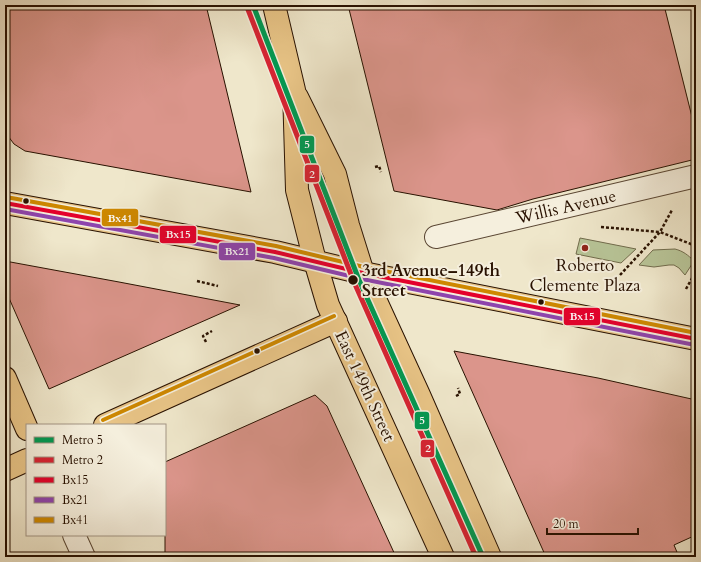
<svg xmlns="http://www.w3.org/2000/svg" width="701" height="562" font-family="Cardo,serif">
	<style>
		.green { fill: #b8c598; stroke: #706b4c }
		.building { fill: #db958b; stroke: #281100 }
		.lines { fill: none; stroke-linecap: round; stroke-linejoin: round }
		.minor-casing { stroke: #5a4633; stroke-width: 24 }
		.major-casing { stroke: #281100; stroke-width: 24 }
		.path { stroke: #281100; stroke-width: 2.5; stroke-dasharray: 3 2; stroke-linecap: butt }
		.minor { stroke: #f5efdd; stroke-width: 22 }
		.major { stroke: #e8c486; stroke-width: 22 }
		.bus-1-casing { stroke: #f5efdd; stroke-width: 7 }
		.bus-2-casing { stroke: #f5efdd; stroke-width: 7 }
		.bus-3-casing { stroke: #f5efdd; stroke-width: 7 }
		.bus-1 { stroke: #e4002b; stroke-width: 4 }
		.bus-2 { stroke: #8e44ad; stroke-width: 4 }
		.bus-3 { stroke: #ce8800; stroke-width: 4 }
		.metro-1-casing { stroke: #f5efdd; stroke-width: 8 }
		.metro-2-casing { stroke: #f5efdd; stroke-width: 8 }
		.metro-1 { stroke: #009952; stroke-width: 5 }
		.metro-2 { stroke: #d82233; stroke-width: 5 }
		.bus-dot { fill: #281100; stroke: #f5efdd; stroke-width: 1.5 }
		.poi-dot { fill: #8f2418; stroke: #f5efdd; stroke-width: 1.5 }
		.labels { text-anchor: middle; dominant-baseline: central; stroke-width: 4; stroke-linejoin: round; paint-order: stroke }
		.street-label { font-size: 17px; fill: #281100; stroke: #f5efdd }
		.poi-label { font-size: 17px; fill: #281100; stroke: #f5efdd }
		.stop-label { font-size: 17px; font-weight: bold; fill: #281100; stroke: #f5efdd; text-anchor: start }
		.line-badge { stroke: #f5efdd; stroke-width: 1.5 }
		.badge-label { font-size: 11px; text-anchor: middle; font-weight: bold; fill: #fff }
	</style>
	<rect width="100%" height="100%" fill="#efe7cb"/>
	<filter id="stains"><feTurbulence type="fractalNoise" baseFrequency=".005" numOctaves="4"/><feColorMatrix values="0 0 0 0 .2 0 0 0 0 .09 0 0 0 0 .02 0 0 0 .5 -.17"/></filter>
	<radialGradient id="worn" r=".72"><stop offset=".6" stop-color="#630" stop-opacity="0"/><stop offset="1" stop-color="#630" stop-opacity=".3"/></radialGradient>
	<g class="green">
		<path d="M580,238L636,249L621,263L576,254Z"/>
		<path d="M675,249C683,251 688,255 694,261L685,275L679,268L674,265H669L654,267L639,265L653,250Z"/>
	</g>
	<g class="building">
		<path d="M5,5H206L251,192L25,151L14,144L5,132Z"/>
		<path d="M348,5H644L665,9L696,133V159L533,199L497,210L394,191Z"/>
		<path d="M5,261L119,282L240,305L49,389L5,289Z"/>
		<path d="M454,351L598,378L696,400V535L674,545L679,557H546Z"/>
		<path d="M315,395L327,406L396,557H165V462Z"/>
	</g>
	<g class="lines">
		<g class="minor-casing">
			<g id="minor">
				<path d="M436,237L696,176"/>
				<path d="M74,535L84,557"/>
			</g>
		</g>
		<g class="major-casing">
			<g id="major">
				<path d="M274,5L294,90L297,190L315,261L328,305L443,557"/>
				<path d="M297,97L335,174L348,225L363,273L419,395L490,557"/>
				<path d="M5,203L275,252L363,273L696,339"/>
				<path d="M5,378L27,429"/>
				<path d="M105,425L336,321"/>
				<path d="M5,470L27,460"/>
			</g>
		</g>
		<g class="path">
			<path d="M375,167L379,166L381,172"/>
			<path d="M601,227L660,232L696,246"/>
			<path d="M620,275L660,232L672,210"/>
			<path d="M197,281L218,286"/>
			<path d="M686,289L696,271"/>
			<path d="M206,342L203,336L212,331"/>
			<path d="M456,396L460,394L458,388"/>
		</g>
		<use href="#minor" class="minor"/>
		<use href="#major" class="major"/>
		<g class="bus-1-casing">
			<path id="bus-1" d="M5,203L275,252L363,273L696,339"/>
		</g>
		<g class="bus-2-casing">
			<path id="bus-2" d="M5,209L274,258L362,279L695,345"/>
		</g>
		<g class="bus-3-casing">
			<g id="bus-3">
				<path d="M6,197L276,246L364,267L696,333"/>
				<path d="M103,420L334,316"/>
			</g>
		</g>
		<use href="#bus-1" class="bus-1"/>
		<use href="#bus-2" class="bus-2"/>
		<use href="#bus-3" class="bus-3"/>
		<g class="metro-1-casing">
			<path id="metro-1" d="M253,5L359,280L483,557"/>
		</g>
		<g class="metro-2-casing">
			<path id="metro-2" d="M247,7L354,282L476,557"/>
		</g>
		<use href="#metro-1" class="metro-1"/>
		<use href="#metro-2" class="metro-2"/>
	</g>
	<g class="bus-dot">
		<circle cx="26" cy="201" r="3.5"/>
		<circle cx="353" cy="280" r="5.5"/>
		<circle cx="541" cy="302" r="3.5"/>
		<circle cx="257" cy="351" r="3.5"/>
	</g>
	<circle class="poi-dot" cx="585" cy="248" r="4"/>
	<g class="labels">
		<g class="street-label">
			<text transform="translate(566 207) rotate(-13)">Willis Avenue</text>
			<text transform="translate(365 386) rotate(65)">East 149th Street</text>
		</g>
		<g class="poi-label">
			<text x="585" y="265">Roberto<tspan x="585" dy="20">Clemente Plaza</tspan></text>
		</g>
		<g class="stop-label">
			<text x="362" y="270">3rd Avenue–149th<tspan x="362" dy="20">Street</tspan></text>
		</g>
	</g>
	<g class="line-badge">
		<rect x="299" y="135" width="16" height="19" rx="4" fill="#009952"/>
		<rect x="304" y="164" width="16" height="19" rx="4" fill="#d82233"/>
		<rect x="101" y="208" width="38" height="19" rx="4" fill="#ce8800"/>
		<rect x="159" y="225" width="38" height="19" rx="4" fill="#e4002b"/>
		<rect x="218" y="242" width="38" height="19" rx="4" fill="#8e44ad"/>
		<rect x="563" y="307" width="38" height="19" rx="4" fill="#e4002b"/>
		<rect x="414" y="411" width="16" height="19" rx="4" fill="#009952"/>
		<rect x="420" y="439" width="15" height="19" rx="4" fill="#d82233"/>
	</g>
	<g class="badge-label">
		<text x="307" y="148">5</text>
		<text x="312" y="178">2</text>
		<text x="120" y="222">Bx41</text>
		<text x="178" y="238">Bx15</text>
		<text x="237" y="255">Bx21</text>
		<text x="582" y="320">Bx15</text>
		<text x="422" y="424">5</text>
		<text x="428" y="452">2</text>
	</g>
	<rect width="701" height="562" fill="none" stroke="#efe7cb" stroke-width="20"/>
	<rect x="6" y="6" width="689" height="550" fill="none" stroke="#281100" stroke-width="2"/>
	<rect x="10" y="10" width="681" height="542" fill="none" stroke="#281100"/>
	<rect x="26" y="424" width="140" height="112" fill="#f5efdd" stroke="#a39685"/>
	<rect x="34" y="437" width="20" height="6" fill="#009952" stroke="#a39685"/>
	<text x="62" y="444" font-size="12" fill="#281100">Metro 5</text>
	<rect x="34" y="457" width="20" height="6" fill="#d82233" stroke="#a39685"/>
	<text x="62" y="464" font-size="12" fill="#281100">Metro 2</text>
	<rect x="34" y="477" width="20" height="6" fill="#e4002b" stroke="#a39685"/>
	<text x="62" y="484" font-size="12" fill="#281100">Bx15</text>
	<rect x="34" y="497" width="20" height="6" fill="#8e44ad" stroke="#a39685"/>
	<text x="62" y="504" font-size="12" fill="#281100">Bx21</text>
	<rect x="34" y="517" width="20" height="6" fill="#ce8800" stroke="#a39685"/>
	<text x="62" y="524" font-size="12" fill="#281100">Bx41</text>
	<path d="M547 528v6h91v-6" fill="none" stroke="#281100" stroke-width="2"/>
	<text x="553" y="528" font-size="12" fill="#281100" stroke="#f5efdd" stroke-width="3" paint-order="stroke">20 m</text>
	<rect width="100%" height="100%" filter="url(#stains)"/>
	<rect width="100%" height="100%" fill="url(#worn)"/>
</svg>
